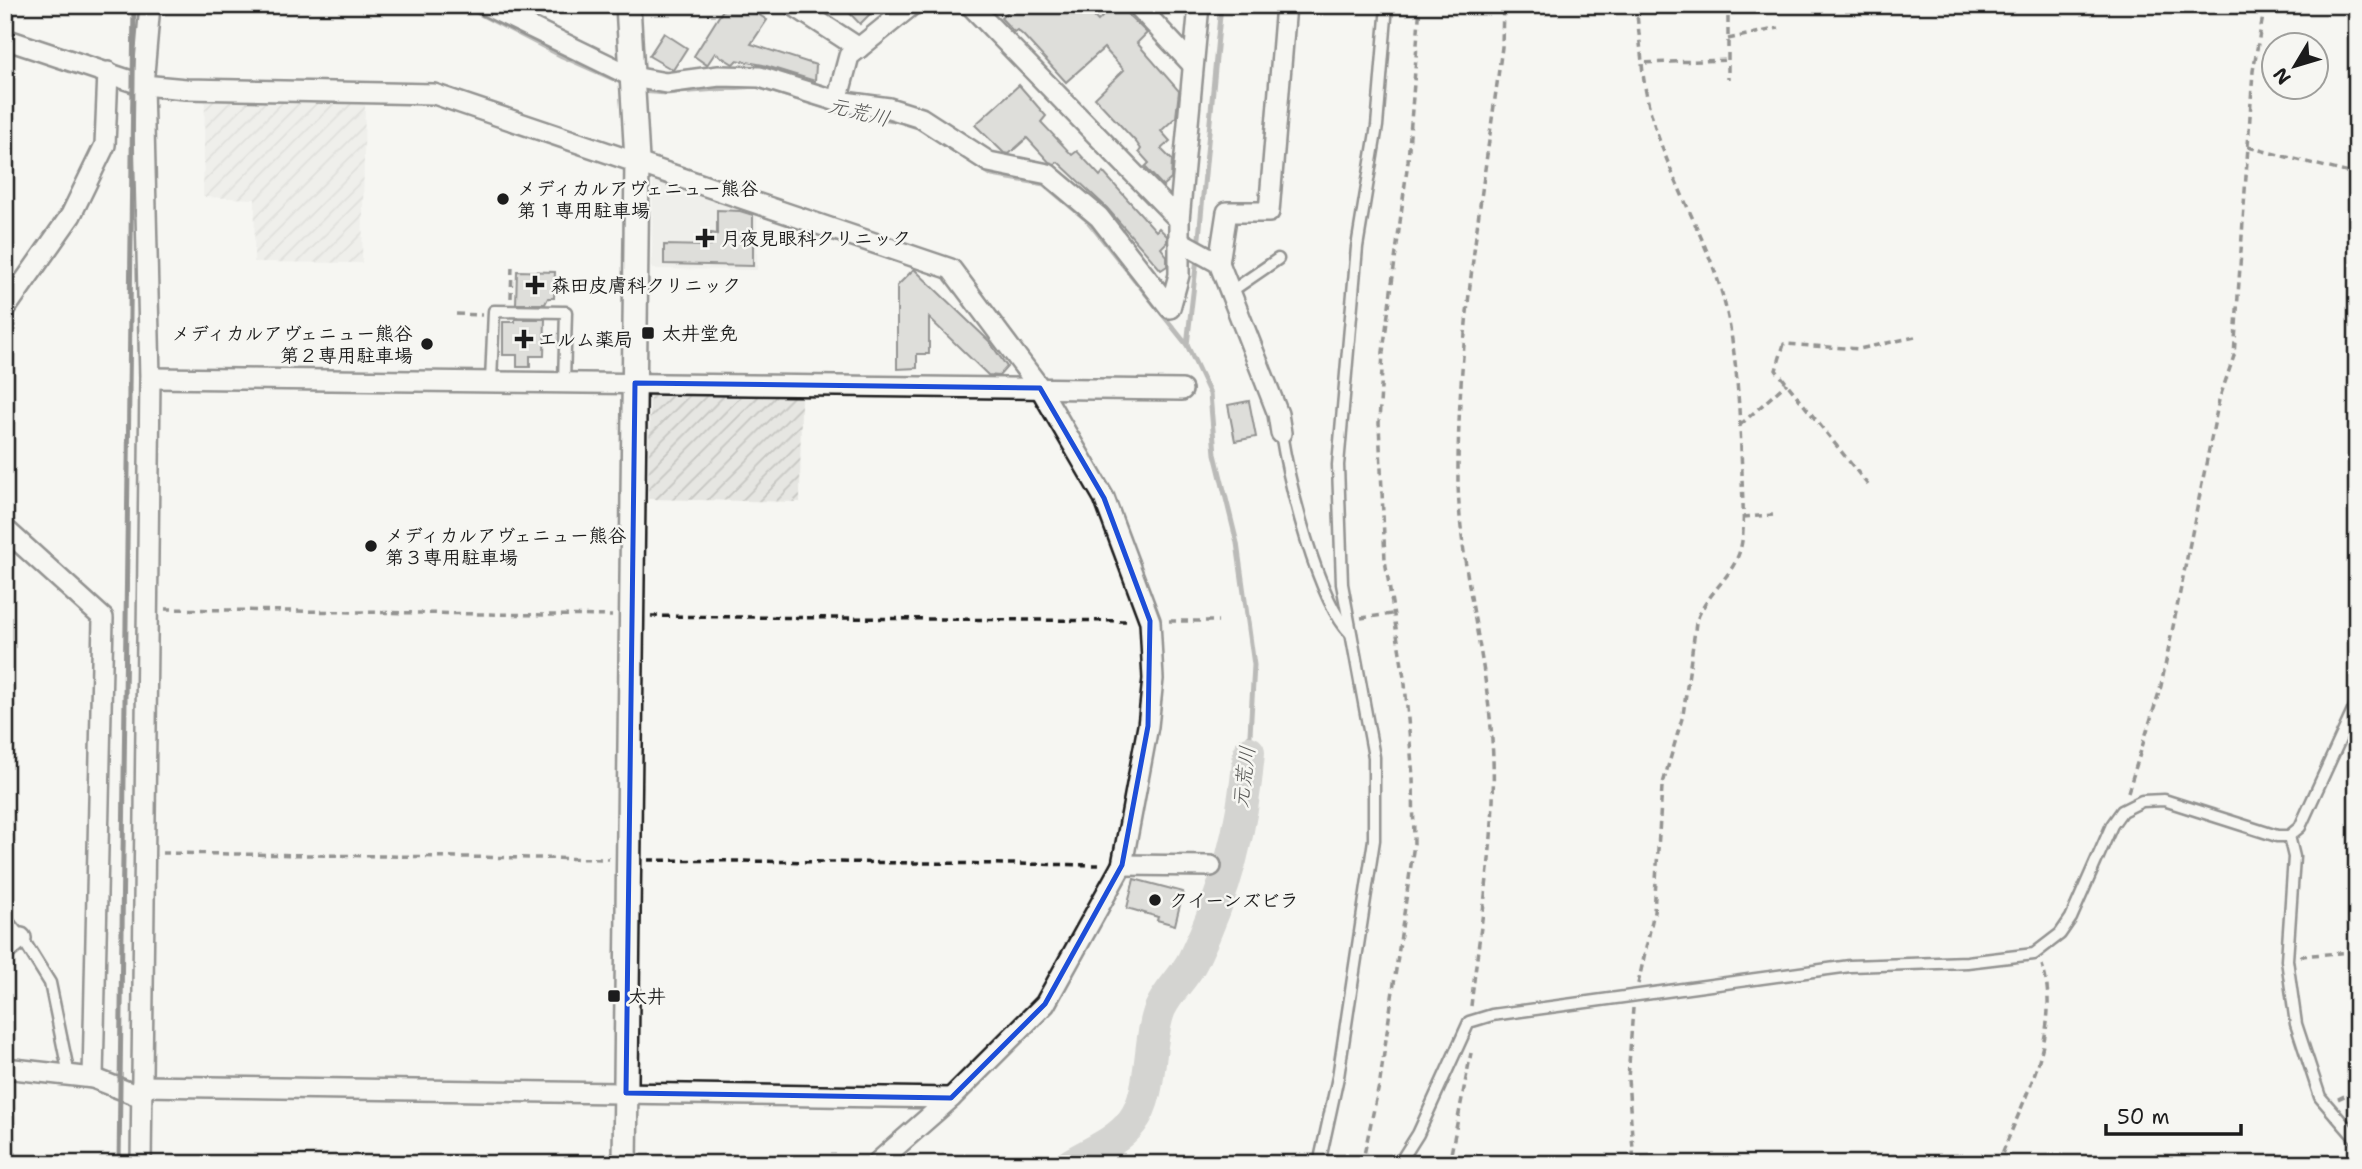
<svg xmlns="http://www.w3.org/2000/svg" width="2362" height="1169" font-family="'Shantell Sans','Klee One',sans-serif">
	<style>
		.built { fill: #e6e6e2 }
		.industrial { fill: url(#industrial-furrows) }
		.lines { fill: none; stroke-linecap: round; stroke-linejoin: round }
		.stream { stroke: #727271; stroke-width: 5 }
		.river { stroke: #acaca9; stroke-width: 32 }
		.building { fill: #c0c0bd; stroke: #1c1c1c; stroke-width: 2 }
		.service-casing { stroke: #1c1c1c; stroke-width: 15 }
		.minor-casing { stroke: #1c1c1c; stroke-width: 24 }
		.tertiary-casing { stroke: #1c1c1c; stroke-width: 28 }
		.path { stroke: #1c1c1c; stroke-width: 3.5; stroke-dasharray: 7 5; stroke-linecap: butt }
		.service { stroke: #f6f6f2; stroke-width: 10 }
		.minor { stroke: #f6f6f2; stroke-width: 19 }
		.tertiary { stroke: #f6f6f2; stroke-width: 23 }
		.rail { stroke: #1c1c1c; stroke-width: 5 }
		.marked { fill: none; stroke: #1d4ed8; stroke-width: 5; stroke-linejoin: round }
		.poi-dot { fill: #1c1c1c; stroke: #f6f6f2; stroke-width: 2.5 }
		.labels { text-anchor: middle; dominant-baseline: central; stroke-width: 5; stroke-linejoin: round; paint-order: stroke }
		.poi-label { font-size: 19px; font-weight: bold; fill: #1c1c1c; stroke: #f6f6f2; text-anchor: start }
		.water-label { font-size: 21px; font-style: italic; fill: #565654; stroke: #f6f6f2 }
	</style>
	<defs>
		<pattern id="industrial-furrows" width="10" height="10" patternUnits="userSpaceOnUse" patternTransform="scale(1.75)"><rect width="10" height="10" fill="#e6e6e2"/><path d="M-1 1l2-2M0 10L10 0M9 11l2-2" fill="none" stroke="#c5c5c1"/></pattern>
	</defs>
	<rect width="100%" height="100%" fill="#f6f6f2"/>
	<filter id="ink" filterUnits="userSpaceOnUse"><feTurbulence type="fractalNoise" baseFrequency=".0143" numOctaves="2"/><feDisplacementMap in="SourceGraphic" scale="14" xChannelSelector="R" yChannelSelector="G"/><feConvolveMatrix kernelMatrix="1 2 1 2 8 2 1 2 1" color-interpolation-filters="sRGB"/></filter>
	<g filter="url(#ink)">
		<path class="built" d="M653,171L757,208V270L652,269Z"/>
		<g class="industrial">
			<path d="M205,99L365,102L362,263L254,262L255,199L203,197Z"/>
			<path d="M650,390L801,392L800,502L648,499Z"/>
		</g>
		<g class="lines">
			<g class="stream">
				<path d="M463,5L562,56L625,84"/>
				<path d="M640,91L666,93L756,86L826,107"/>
				<path d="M853,113L899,121"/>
				<path d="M941,142L992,175L1044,184L1087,220L1187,345L1210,394L1215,454L1237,543L1254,665L1249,752"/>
				<path d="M1198,248L1221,5"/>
				<path d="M1187,345L1197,258"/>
				<path d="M1112,1139L1120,1164"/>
			</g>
			<path class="river" d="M1071,1164C1091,1152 1118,1141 1132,1122C1154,1094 1147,1041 1160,1009C1168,991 1184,978 1193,960C1226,892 1243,828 1249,752"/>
		</g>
		<g class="building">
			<path d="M726,5H744L767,20L751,44L816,65L815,81L763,65L737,60L733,64L715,53L707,65L694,56Z"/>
			<path d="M842,5H863L870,14L860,24Z"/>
			<path d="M1015,5H1083L1098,21L1114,5H1118L1147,33L1137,43L1179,91L1176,117L1161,131L1170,141L1161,149L1172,160L1171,179L1163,186L1145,167L1149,163L1139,152L1141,149L1136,142L1095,98L1124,70L1104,48L1066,82L1023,35L1017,30L1014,32L1001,18Z"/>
			<path d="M664,33L687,48L673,70L649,56Z"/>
			<path d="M1019,85L1046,116L1041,122L1072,155L1077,151L1100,176L1103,172L1156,231L1159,228L1167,236V242L1161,248L1167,256V266L1161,270L1107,208L1058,162L1055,164L1049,162L1027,138L1009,154L1004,153L975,125Z"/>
			<path d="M717,210L740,211L753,215V266L664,264V245L711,246V233L717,234Z"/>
			<path d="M914,269L989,341L1007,367L999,376L988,375L929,318V354H917V368L897,369V286Z"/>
			<path d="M517,271L555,272L554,298H548L545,304H516Z"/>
			<path d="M515,319H545L544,356H530V367H517V355H503V322H515Z"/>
			<path d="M1249,401L1256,437L1235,441L1228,405Z"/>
			<path d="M1134,879L1183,892L1175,925L1157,920L1158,917L1127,908Z"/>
		</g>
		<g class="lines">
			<g class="service-casing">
				<g id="service">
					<path d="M1230,292L1278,259"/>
					<path d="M491,381L494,311L566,312L564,382"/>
					<path d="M1281,433C1289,482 1317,600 1351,634"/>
					<path d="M2289,836L2294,857L2287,960L2296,1024L2320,1097L2357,1140"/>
					<path d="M5,918L24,941L50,983L69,1075"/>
					<path d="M1319,1164L1338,1077L1374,840V757L1342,584L1338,465L1357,247L1377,126L1387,5"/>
					<path d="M1399,1164L1418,1134L1469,1022L1492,1015L1850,966L1967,962L2034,954L2060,934L2071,918L2112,825L2122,811L2142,801L2164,800L2277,836H2289L2300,827L2357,702"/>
				</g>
			</g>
			<g class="minor-casing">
				<g id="minor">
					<path d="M485,5L633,77L666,83L719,76L760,77L837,101L889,108L921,118L989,162L1048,174L1099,217L1170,308L1179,275V220"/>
					<path d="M793,5L859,48"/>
					<path d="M970,5L1179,220L1199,5"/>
					<path d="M1137,5L1192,64"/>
					<path d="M5,39L143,85L186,89L434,94L951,269L1040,388L1104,498L1150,621L1153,679L1148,726L1122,865L1045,1004L951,1098L876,1164"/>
					<path d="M837,101L849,56L912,5"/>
					<path d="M1179,241L1219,263L1278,414L1281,433"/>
					<path d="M1219,263L1227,212H1269L1286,5"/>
					<path d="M5,309L71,215L105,145L108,72"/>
					<path d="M150,378L1182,390"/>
					<path d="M5,529L103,618L93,1078"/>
					<path d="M1122,865L1211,866"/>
					<path d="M5,951L21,938"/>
					<path d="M5,1068L93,1078L141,1097"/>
					<path d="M141,1086L951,1098"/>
					<path d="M141,1164L150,378L143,85L150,5"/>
				</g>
			</g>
			<g class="tertiary-casing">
				<path id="tertiary" d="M625,1164L637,160L628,5"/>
			</g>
			<g class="path">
				<path d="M1636,5L1642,62"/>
				<path d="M1728,5V79"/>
				<path d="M1728,39L1779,28"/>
				<path d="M2248,147L2357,175"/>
				<path d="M511,298L512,265"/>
				<path d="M456,314L482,315"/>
				<path d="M1740,425L1787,383"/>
				<path d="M1868,485L1776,370L1784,344L1859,349L1920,336"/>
				<path d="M1743,517L1773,515"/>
				<path d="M165,609L612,616"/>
				<path d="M651,616L1130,621"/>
				<path d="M1361,618L1392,614"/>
				<path d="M1169,621H1218"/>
				<path d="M2128,792L2161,686L2219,400L2234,356L2253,71L2265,5"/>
				<path d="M162,853L609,859"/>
				<path d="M648,860L1103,865"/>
				<path d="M2300,956L2352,952L2357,957"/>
				<path d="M1638,984L1654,912L1662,787L1683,715L1696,623C1706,591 1737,576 1742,541C1745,519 1742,495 1742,472C1739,407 1738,334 1715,272C1689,201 1648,140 1642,63L1729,60"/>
				<path d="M1471,1006C1480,925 1496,841 1493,759C1490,666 1460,575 1458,482C1457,336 1483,191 1502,47L1503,5"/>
				<path d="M1633,1008L1628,1079L1634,1164"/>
				<path d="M2338,1099L2357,1090"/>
				<path d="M1362,1164L1380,1081L1414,844L1413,777L1405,684L1385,560L1379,423L1383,352L1408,161L1420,5"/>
				<path d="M1449,1164L1471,1053"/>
				<path d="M1998,1164C2021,1103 2064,1032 2042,965"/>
			</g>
			<use href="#service" class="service"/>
			<use href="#minor" class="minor"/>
			<use href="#tertiary" class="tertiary"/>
			<path class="rail" d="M119,1164L134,5"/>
		</g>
	</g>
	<path d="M0 0H2362V1169H0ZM635,383L1040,388L1104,498L1150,621L1148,726L1122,865L1045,1004L951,1098L626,1093Z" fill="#f6f6f2" fill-opacity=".55" fill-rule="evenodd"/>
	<path class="marked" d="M635,383L1040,388L1104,498L1150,621L1148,726L1122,865L1045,1004L951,1098L626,1093Z"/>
	<g class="poi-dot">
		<circle cx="503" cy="199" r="7"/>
		<path d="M701.5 227.5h7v7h7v7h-7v7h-7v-7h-7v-7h7z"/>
		<path d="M531.5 274.5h7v7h7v7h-7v7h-7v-7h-7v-7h7z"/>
		<rect x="641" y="326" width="14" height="14" rx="3.5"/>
		<path d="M520.5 328.5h7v7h7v7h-7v7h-7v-7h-7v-7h7z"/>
		<circle cx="427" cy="344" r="7"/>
		<circle cx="371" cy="546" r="7"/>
		<circle cx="1155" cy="900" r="7"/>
		<rect x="607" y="989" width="14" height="14" rx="3.5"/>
	</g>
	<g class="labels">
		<g class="poi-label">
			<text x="517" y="188">メディカルアヴェニュー熊谷<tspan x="517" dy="22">第１専用駐車場</tspan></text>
			<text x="721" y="238">月夜見眼科クリニック</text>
			<text x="551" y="285">森田皮膚科クリニック</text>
			<text x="413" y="333" text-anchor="end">メディカルアヴェニュー熊谷<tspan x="413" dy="22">第２専用駐車場</tspan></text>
			<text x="662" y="333">太井堂免</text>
			<text x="538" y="339">エルム薬局</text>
			<text x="385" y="535">メディカルアヴェニュー熊谷<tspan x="385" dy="22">第３専用駐車場</tspan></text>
			<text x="1169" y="900">クイーンズビラ</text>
			<text x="628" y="996">太井</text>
		</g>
		<g class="water-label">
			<text transform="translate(859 112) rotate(14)">元荒川</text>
			<text transform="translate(1244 777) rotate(-83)">元荒川</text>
		</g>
	</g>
	<rect width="2362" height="1169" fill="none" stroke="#f6f6f2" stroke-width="28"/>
	<rect x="14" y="14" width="2334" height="1141" fill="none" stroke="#1c1c1c" stroke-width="2.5" filter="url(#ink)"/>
	<g transform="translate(2295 66) rotate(232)"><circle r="33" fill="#f6f6f2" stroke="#9f9f9c" stroke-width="2"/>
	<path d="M0-5L12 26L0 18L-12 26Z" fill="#1c1c1c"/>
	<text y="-10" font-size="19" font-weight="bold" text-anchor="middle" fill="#1c1c1c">N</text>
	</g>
	<path d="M2106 1124v10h135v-10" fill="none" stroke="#1c1c1c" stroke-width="3.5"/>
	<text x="2117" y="1124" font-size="21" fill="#1c1c1c" stroke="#f6f6f2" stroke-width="5" paint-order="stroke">50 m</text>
</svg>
